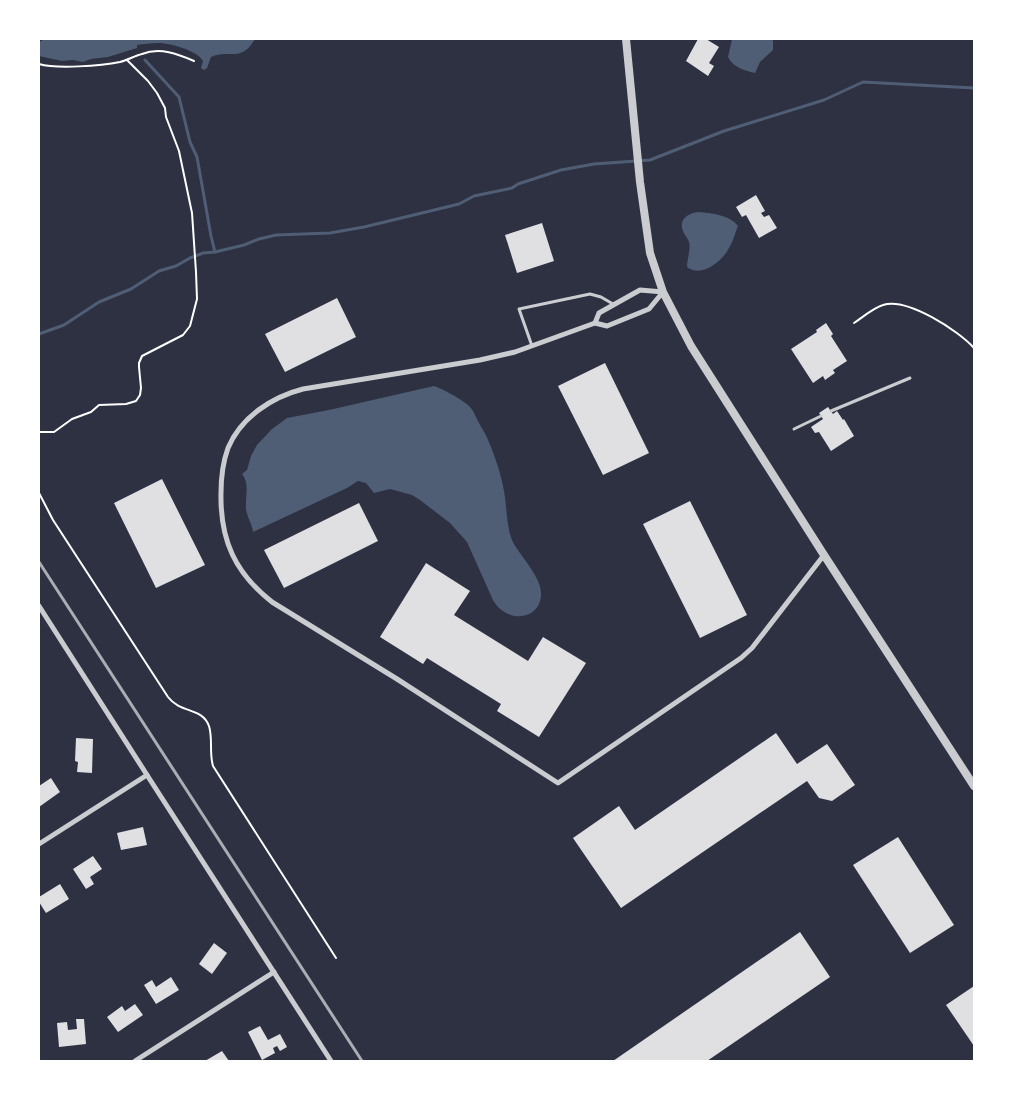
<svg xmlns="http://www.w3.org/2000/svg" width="1013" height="1100" font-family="Mulish,sans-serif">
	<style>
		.water { fill: #4f5d75 }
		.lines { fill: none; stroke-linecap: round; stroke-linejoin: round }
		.stream { stroke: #4f5d75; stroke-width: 3 }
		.building { fill: #e0e0e3 }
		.path { stroke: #fff; stroke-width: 2 }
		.service { stroke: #caccd0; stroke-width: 3 }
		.minor { stroke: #caccd0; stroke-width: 5 }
		.tertiary { stroke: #caccd0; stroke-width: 8 }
		.rail { stroke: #abadb3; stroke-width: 3 }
	</style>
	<rect width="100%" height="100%" fill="#2d3142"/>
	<g class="water">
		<path d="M45,39H255C241,63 230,49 211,57L207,68L204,70L201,68L203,61C197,50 169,43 158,43C151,43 144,44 137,45V48L108,57L91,59L83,62L73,60L62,61L39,56V42Z"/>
		<path d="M732,39H772L773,41V50L760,62L755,73C743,70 734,68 728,57Z"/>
		<path d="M698,212C711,213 730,215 738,226C735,233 733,242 729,248C722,262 701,278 687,267C687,259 691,249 689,242C688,238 684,235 683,231C678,219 689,213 698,212Z"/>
		<path d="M434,386C441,388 465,401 470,407C474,411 476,418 479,423C482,429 486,434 488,440C495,456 501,474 504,491C507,507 506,524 512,540C519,555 541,576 541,593C542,620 507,625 493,600L467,542L450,523L420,500L412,495L390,489L374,493L366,483L358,481L347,488L253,532C252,524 247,517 246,509C245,496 250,484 242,474L247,470L251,456L257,445L272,429L287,418L329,410Z"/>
	</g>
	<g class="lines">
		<g class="stream">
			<path d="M145,60L179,97L190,142L197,157L211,236L215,252"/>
			<path d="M39,334L64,325L99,302L131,289L159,271L176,266L190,258L203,253L215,252L244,245L259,239L276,235L330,233L364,227L459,204L474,196L512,188L518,184L561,170L594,164L650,160L724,131L824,100L863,82L974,88"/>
		</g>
	</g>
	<g class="building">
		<path d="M698,39H706L719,47L709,63L714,66L708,76L686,61Z"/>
		<path d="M756,195L765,211L761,213L764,217L769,215L777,228L759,238L746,215L742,217L736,207Z"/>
		<path d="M542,223L554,261L517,273L505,235Z"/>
		<path d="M337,298L356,337L285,372L265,334Z"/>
		<path d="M826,323L833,334L831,336L847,361L833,370L835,373L825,380L823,376L813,383L791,349L817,332L816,330Z"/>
		<path d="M605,363L649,453L603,475L558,386Z"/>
		<path d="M828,407L833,414L837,411L843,420L844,419L854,436L831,451L819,432L815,433L811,427L823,419L819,413Z"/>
		<path d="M162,479L205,565L156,588L114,503Z"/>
		<path d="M690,501L747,615L700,638L643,524Z"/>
		<path d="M359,503L378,541L284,588L264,550Z"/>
		<path d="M426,563L470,591L454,615L528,661L543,637L586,663L539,737L497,711L501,704L427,658L423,664L380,637Z"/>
		<path d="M776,733L797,764L827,744L855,785L832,801L819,798L807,781L621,908L573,838L619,806L635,830Z"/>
		<path d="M76,738L93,739L92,773L77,772L78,762L75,761Z"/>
		<path d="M51,778L60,792L39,807V786Z"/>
		<path d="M143,827L147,845L121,850L117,833Z"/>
		<path d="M898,837L954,925L910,953L853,865Z"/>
		<path d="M93,856L102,869L90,877L94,884L86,889L73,869Z"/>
		<path d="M60,884L69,899L46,913L39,902V897Z"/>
		<path d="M800,932L830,977L707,1061H613Z"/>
		<path d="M214,943L227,953L212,974L199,964Z"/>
		<path d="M171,977L179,990L156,1004L144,985L152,980L156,987Z"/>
		<path d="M974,986V1046L946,1005Z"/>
		<path d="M135,1004L143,1015L118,1032L107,1017L122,1006L125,1011Z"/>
		<path d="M76,1019H84L86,1044L59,1047L57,1023L67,1022L68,1030L77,1029Z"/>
		<path d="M260,1026L268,1040L280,1034L287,1047L280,1051L277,1046L273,1048L275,1053L262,1060L248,1032Z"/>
		<path d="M222,1051L229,1061H205Z"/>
	</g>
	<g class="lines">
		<g class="path">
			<path d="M39,64C56,69 101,66 120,62C128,60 134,56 142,54C160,47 178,54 194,61"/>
			<path d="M854,323C863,317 873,308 883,305C907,297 959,331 974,348"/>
			<path d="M39,432H54L72,419L91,412L99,405L126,404L136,401L140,395L141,388L139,367V363L142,356L183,335L190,326L197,299L196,272L192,213L179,151L166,117L165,108L157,93L148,81L127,60"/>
			<path d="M39,493L53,520L168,697C181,714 202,707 209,726C213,739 209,752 213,766L336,958"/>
		</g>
		<g class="service">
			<path d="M532,346L519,309L590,294L601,297L613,304"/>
			<path d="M831,411L910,378"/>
			<path d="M794,429L821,416"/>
		</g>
		<g class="minor">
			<path d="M663,292L649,309L607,326L595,323L515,352L480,360L303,389C272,397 241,417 228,448C223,462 221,479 221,493C220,540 235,573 272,602L397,679L558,783L741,658L752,648L824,555"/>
			<path d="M595,323L599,313L640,290L663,292"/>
			<path d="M39,606L147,775L39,844"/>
			<path d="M147,775L331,1061"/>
			<path d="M135,1061L274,972"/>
		</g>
		<path class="tertiary" d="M626,39L640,182L650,253L663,292L691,346L824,555L974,786"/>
		<path class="rail" d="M39,562L362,1061"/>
	</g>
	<rect width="1013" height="1100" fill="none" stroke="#ffffff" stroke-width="80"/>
</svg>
